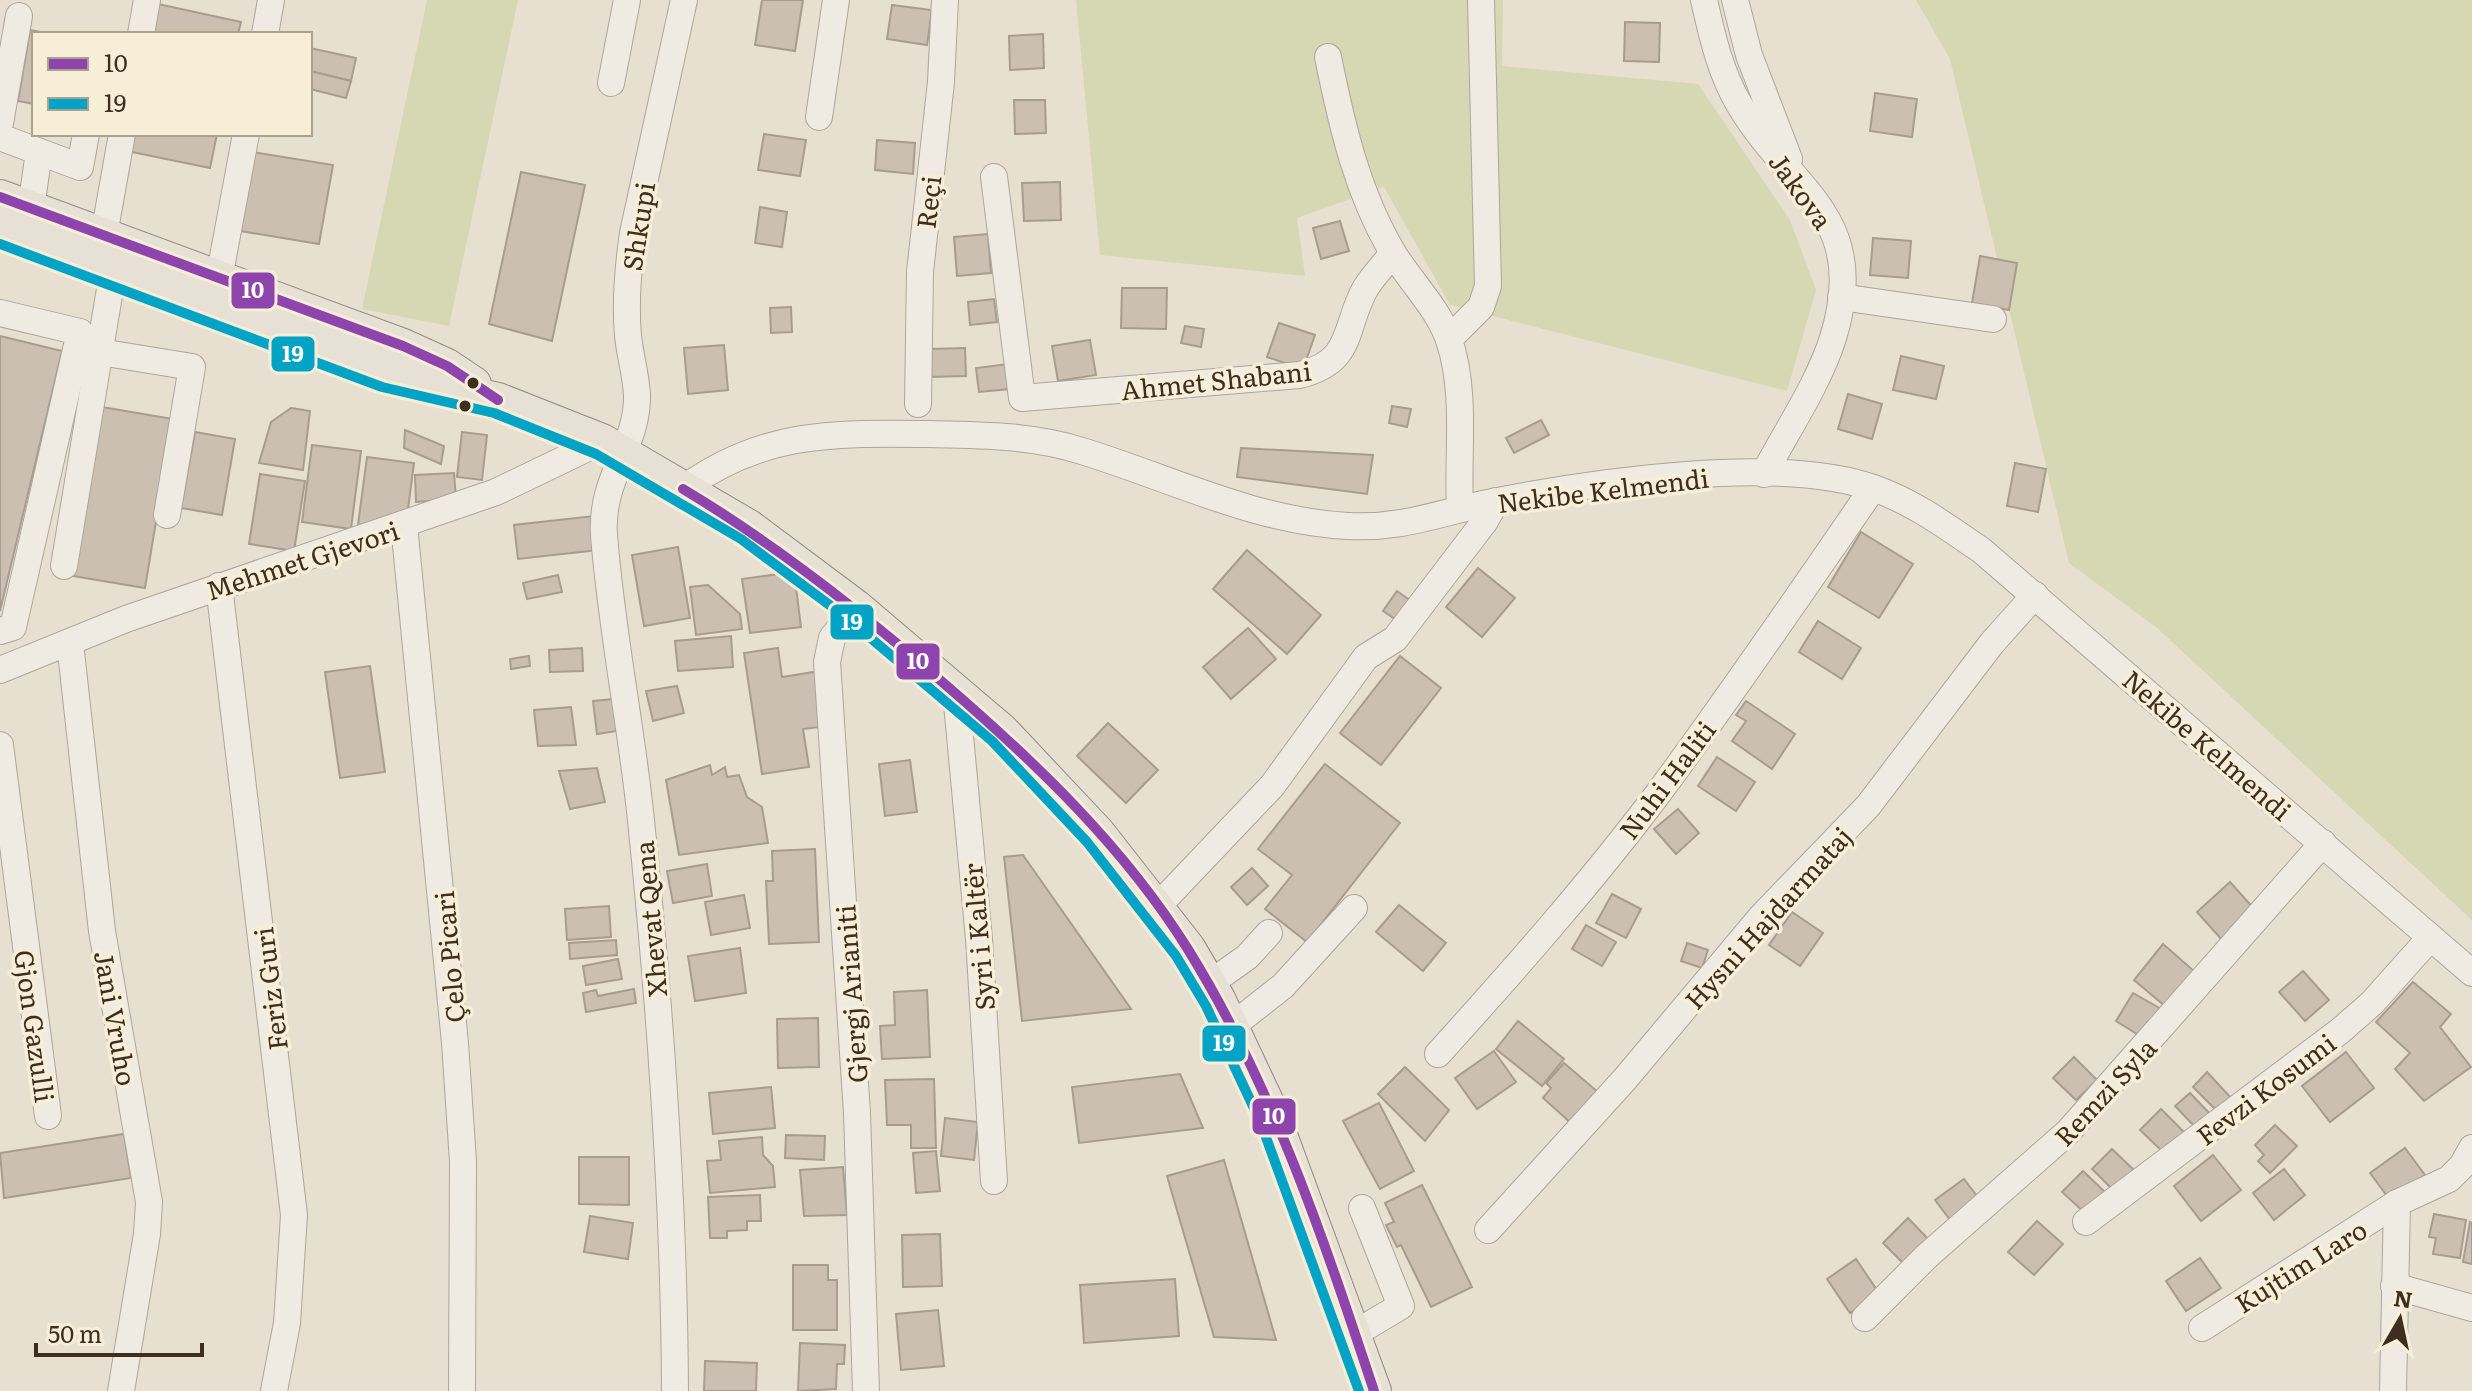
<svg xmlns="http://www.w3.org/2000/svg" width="2472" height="1391" font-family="Literata,serif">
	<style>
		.green { fill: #d6d7b3 }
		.building { fill: #cbbfb2; stroke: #a89c90; stroke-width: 2 }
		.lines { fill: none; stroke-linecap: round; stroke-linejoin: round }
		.minor-casing { stroke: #ada599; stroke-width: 28 }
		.major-casing { stroke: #928b80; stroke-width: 36 }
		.minor { stroke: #efebe3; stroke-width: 26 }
		.major { stroke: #e6e1d4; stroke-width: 34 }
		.bus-1-casing { stroke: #f7eed8; stroke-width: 16 }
		.bus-2-casing { stroke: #f7eed8; stroke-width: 16 }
		.bus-1 { stroke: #8e44ad; stroke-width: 10 }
		.bus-2 { stroke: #03a3c5; stroke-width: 10 }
		.bus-dot { fill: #3d2e20; stroke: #f7eed8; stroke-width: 3 }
		.labels { text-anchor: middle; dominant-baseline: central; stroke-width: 7; stroke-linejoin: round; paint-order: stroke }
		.street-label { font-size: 26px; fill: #3d2e20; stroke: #f7eed8 }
		.line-badge { stroke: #f7eed8; stroke-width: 3 }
		.badge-label { font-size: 22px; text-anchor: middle; font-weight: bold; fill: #fff }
	</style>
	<rect width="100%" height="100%" fill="#e7e0d1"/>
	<g class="green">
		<path d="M427,0H518L449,326L362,309Z"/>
		<path d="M1076,0H1503L1502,66L1698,84L1790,220L1816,290L1787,391L1450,305L1384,187L1297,218L1305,276L1100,255Z"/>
		<path d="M1916,0H2472V920L2157,628L2069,563L1950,59Z"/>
	</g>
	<g class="building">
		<path d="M762,0H803L795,51L755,45Z"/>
		<path d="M158,4L241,22L238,34H151Z"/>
		<path d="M892,5L932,10L927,45L887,39Z"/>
		<path d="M1625,22L1660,23L1659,62L1624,61Z"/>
		<path d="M30,30L52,34H34V104L18,101Z"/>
		<path d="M1043,34L1044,68L1010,70L1009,36Z"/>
		<path d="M310,48L356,58L351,81L310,71Z"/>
		<path d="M310,71L351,81L346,98L310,89Z"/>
		<path d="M1875,93L1917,99L1912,137L1870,131Z"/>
		<path d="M1014,100H1045L1046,133L1015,134Z"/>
		<path d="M131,134H217L210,168L127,151Z"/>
		<path d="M764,134L806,140L800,176L758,170Z"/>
		<path d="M877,140L915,143L913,174L875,170Z"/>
		<path d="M247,151L333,165L319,244L234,230Z"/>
		<path d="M521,172L585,185L552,341L489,324Z"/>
		<path d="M1060,182L1061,220L1024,221L1022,183Z"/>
		<path d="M760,207L787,212L782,247L755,243Z"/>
		<path d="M1340,221L1349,251L1321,259L1313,228Z"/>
		<path d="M988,234L991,273L957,276L954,237Z"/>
		<path d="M1873,238L1911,241L1908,278L1870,275Z"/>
		<path d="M1980,256L2017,263L2009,310L1972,303Z"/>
		<path d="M1122,288H1167L1166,329L1121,328Z"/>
		<path d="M994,299L997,322L970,325L968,302Z"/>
		<path d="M791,307L792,332L771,333L770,308Z"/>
		<path d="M1279,323L1315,335L1303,369L1267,357Z"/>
		<path d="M1185,326L1204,329L1201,347L1181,343Z"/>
		<path d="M0,336L62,351L0,611Z"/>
		<path d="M1090,340L1096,375L1058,381L1052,346Z"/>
		<path d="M724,345L728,390L688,394L684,348Z"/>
		<path d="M965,348L966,376L929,377V349Z"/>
		<path d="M1901,356L1944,366L1936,399L1893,390Z"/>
		<path d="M1008,364L1010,389L979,392L976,368Z"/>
		<path d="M1848,394L1882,404L1872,439L1838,429Z"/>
		<path d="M1392,406L1411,409L1407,427L1389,423Z"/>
		<path d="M102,407L173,419L145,588L73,576Z"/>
		<path d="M291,408L310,411L303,470L259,463L271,422Z"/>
		<path d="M1541,420L1549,435L1514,453L1506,438Z"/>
		<path d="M405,430L444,446L441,464L404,448Z"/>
		<path d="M195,432L235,439L222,515L181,508Z"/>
		<path d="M462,432L487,435L482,480L457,477Z"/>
		<path d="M312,445L361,451L351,529L302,522Z"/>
		<path d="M1241,448L1373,455L1367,494L1237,477Z"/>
		<path d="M367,457L414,463L407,517L358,525Z"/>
		<path d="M2015,463L2046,469L2038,512L2007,506Z"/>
		<path d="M454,473L456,499L416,502L415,475Z"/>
		<path d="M260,474L305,481L294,551L249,544Z"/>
		<path d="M594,516L598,550L518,559L514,525Z"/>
		<path d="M1861,532L1913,564L1879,618L1828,587Z"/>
		<path d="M678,547L690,618L644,626L632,555Z"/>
		<path d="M1247,550L1321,615L1287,654L1213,589Z"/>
		<path d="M1478,568L1515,598L1482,637L1446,607Z"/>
		<path d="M794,572L801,627L750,633L742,579Z"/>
		<path d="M558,575L562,592L527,599L523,583Z"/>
		<path d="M708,585L740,614L742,629L696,635L690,587Z"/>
		<path d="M1397,591L1411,601L1398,621L1383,611Z"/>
		<path d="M1818,621L1861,648L1842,679L1799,652Z"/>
		<path d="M1248,628L1276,659L1231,699L1203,667Z"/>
		<path d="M731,636L733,667L678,671L675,641Z"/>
		<path d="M582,648L583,671L550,672L549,650Z"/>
		<path d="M778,648L782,677L820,671L828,726L803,729L809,767L762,774L744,653Z"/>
		<path d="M529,656L530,666L511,669L510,659Z"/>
		<path d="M1400,656L1441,688L1381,765L1340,733Z"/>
		<path d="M370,666L385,772L340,778L325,672Z"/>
		<path d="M677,686L684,713L653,721L646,691Z"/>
		<path d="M613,699L617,731L597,734L593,701Z"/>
		<path d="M1746,701L1795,734L1772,769L1732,741L1746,721L1736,715Z"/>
		<path d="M571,707L576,745L538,746L534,710Z"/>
		<path d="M1108,723L1158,770L1126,803L1077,756Z"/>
		<path d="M1717,757L1755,782L1736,811L1698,786Z"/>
		<path d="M910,760L917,812L885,816L879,764Z"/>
		<path d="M1325,764L1400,823L1307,942L1265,909L1292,875L1258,849Z"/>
		<path d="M710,765L712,775L725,767L727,777L739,775L747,797L762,807L768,843L679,855L666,780Z"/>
		<path d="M597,768L605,802L570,809L559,771Z"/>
		<path d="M1678,809L1699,833L1676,854L1654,829Z"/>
		<path d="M815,849L819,942L769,944L766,881H773L772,851Z"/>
		<path d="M1023,855L1131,1009L1022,1021L1004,857Z"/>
		<path d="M707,864L712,896L673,903L667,871Z"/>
		<path d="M1252,868L1268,886L1247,905L1231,887Z"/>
		<path d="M2230,882L2256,911L2223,941L2197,912Z"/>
		<path d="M1612,894L1641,909L1626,938L1596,923Z"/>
		<path d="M744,895L750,928L711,935L705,902Z"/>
		<path d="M1399,905L1446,943L1423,971L1376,932Z"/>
		<path d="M609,906L611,937L567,940L565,909Z"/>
		<path d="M1792,912L1823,933L1800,966L1769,945Z"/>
		<path d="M1586,925L1616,942L1602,966L1572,949Z"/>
		<path d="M616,940L617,955L570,959L569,943Z"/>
		<path d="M1687,943L1708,950L1702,968L1681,961Z"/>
		<path d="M2163,944L2194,971L2165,1006L2134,980Z"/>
		<path d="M740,948L746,993L695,1001L688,956Z"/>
		<path d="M618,959L622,979L586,985L583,966Z"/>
		<path d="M2303,971L2329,1000L2305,1021L2279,992Z"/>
		<path d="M2413,982L2451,1014L2440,1027L2471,1067L2424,1101L2395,1069L2410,1053L2376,1022Z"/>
		<path d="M634,989L636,1003L586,1012L583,993L596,990L598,996Z"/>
		<path d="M927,990L930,1057L882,1059L880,1026L895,1025L894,992Z"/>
		<path d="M2133,993L2163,1010L2145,1039L2116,1021Z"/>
		<path d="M818,1018L819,1067L778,1068L777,1019Z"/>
		<path d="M1518,1021L1564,1059L1542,1086L1496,1049Z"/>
		<path d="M1494,1051L1516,1082L1477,1109L1455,1078Z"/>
		<path d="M2346,1052L2374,1088L2330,1122L2302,1086Z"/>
		<path d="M2074,1057L2097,1080L2076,1100L2053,1078Z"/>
		<path d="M1564,1063L1599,1093L1572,1124L1543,1098L1551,1088L1546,1083Z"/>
		<path d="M1405,1067L1449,1110L1425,1141L1378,1094Z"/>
		<path d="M2207,1072L2232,1099L2218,1112L2193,1087Z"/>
		<path d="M1180,1074L1203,1128L1079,1143L1072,1087Z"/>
		<path d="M934,1079L936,1148H911V1125H887L885,1080Z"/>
		<path d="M771,1087L775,1128L713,1134L709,1093Z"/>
		<path d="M2190,1093L2214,1118L2200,1132L2175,1106Z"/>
		<path d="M1379,1103L1414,1171L1380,1189L1343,1121Z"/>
		<path d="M2161,1109L2184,1132L2164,1153L2140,1130Z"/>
		<path d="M945,1118L978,1122L974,1160L941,1156Z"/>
		<path d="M2275,1125L2297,1146L2270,1173L2258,1161L2264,1155L2255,1145Z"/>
		<path d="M124,1134L131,1178L4,1198L0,1153Z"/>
		<path d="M786,1135L825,1136L824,1160L785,1158Z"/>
		<path d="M762,1137L763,1155L773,1166L775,1187L710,1193L707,1161L721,1160L719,1141Z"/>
		<path d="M2405,1148L2425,1175L2390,1200L2370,1173Z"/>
		<path d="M2112,1149L2136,1172L2115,1192L2092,1169Z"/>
		<path d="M936,1151L940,1191L916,1193L913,1153Z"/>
		<path d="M2213,1155L2241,1190L2201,1221L2174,1186Z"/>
		<path d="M579,1157H629V1205L579,1204Z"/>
		<path d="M1224,1160L1276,1340L1214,1337L1167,1176Z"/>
		<path d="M843,1167L847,1215L804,1216L800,1170Z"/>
		<path d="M2284,1169L2305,1195L2274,1220L2253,1193Z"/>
		<path d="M2083,1171L2107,1194L2086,1214L2062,1192Z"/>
		<path d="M1964,1179L1980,1200L1951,1221L1935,1200Z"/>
		<path d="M1422,1185L1472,1287L1431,1307L1401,1245L1397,1247L1386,1225L1394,1222L1385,1203Z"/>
		<path d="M760,1195L761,1221H747V1230L727,1231V1238H710L708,1197Z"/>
		<path d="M2434,1214L2466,1220L2460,1258L2433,1254L2436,1238L2429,1237Z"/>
		<path d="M590,1216L633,1223L628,1259L584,1252Z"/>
		<path d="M1908,1218L1931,1242L1906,1266L1883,1243Z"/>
		<path d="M2037,1221L2063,1244L2034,1275L2008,1252Z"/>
		<path d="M2470,1222L2472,1223V1264L2463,1262Z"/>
		<path d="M940,1234L942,1286L903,1287L902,1235Z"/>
		<path d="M2200,1258L2221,1288L2186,1311L2166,1281Z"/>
		<path d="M1856,1259L1879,1293L1850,1313L1827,1279Z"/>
		<path d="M793,1265H828V1280H837V1330H793Z"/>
		<path d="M1175,1279L1179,1336L1084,1343L1080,1285Z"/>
		<path d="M938,1310L944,1366L901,1370L896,1314Z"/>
		<path d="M800,1343L845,1345L844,1364H837L836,1389L798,1391Z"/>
		<path d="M705,1361L757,1363L756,1391H704Z"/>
	</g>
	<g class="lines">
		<g class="minor-casing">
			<g id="minor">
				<path d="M1704,0C1712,35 1720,72 1739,104C1791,192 1871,215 1833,338C1818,385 1787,430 1764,474"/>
				<path d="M1735,0L1749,55L1789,159"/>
				<path d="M141,34L147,0"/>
				<path d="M265,34L271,0"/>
				<path d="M1328,57C1342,126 1357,192 1393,253C1410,281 1438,308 1449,340C1467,393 1457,454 1460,509"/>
				<path d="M611,83L627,0"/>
				<path d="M819,117L836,0"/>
				<path d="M0,123L19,16"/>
				<path d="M0,137L80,167L86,134"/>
				<path d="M994,177L1022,398L1300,375C1354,361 1343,330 1365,289C1373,276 1383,265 1393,254"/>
				<path d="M31,208L39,152"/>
				<path d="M104,235L122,134"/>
				<path d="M219,278L246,134"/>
				<path d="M1841,297L1993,319"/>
				<path d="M0,313L80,332L13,627L0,631"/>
				<path d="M1449,339L1481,307L1488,286L1481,0"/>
				<path d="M100,352L192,367L167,515"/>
				<path d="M918,404L920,272L941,82L945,0"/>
				<path d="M683,489C763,431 833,433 927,434C979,435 1032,435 1082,451C1170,478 1254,521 1348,526C1404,529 1440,512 1493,502C1593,482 1781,454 1876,489C1915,503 1947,527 1981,550L2472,973"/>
				<path d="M404,525L455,1043L463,1162L462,1391"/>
				<path d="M64,566L113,271"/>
				<path d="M219,586L294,1215L287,1323L274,1391"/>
				<path d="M856,607L832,638L827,662L857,1113L866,1391"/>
				<path d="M70,643L102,931L149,1202L147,1234L121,1391"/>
				<path d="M0,670L126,619L496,492L602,441"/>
				<path d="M956,693L979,939L994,1181"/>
				<path d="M0,745L48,1116"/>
				<path d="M1157,907L1272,786L1366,657L1395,639L1485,521L1496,501"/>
				<path d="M1209,984L1247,957L1269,933"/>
				<path d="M1232,1026L1283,986L1354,908"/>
				<path d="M1438,1054C1514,970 1589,885 1657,795C1732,694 1802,591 1873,488"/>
				<path d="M2086,1222L2340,1031L2372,1003L2430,938"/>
				<path d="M1488,1230L1625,1079L1761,917L1868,806L1992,643L2035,595"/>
				<path d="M2394,1286L2472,1308"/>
				<path d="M1865,1318L1927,1256L2068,1132L2323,843"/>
				<path d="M2202,1328L2397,1203L2449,1179L2462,1166L2472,1148"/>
				<path d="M1354,1334L1401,1306L1362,1208"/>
				<path d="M675,1391C674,1197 660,1003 640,811C630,719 611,627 604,535C600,478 638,446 637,395C636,375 630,355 628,336C625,301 628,267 633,233L684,0"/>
				<path d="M2393,1391L2397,1203"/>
			</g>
		</g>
		<g class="major-casing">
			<g id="major">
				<path d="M0,197L403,346L447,366L474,384"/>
				<path d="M0,229L387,374L498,400L602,441L749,527L856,607L1002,731L1098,833L1188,948L1218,999L1273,1116L1374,1391"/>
			</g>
		</g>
		<use href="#minor" class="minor"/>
		<use href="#major" class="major"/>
		<g class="bus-1-casing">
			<g id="bus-1">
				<path d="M0,197L403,346L447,366L498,400"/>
				<path d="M683,489C775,544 859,610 940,680C1033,760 1124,846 1189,951C1273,1087 1324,1240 1374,1391"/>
			</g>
		</g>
		<g class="bus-2-casing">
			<path id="bus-2" d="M0,244L382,387L494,413L596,454L741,539L847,618L992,741L1087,842L1176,956L1206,1006L1260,1121L1359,1391"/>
		</g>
		<use href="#bus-1" class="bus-1"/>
		<use href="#bus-2" class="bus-2"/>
	</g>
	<g class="bus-dot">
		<circle cx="473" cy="383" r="7"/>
		<circle cx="465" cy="406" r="7"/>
	</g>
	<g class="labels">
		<g class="street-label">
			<text transform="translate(1802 190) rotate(54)">Jakova</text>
			<text transform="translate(927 202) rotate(-83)">Reçi</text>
			<text transform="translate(637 226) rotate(-81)">Shkupi</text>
			<text transform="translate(1216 379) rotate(-6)">Ahmet Shabani</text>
			<text transform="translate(1603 489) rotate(-7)">Nekibe Kelmendi</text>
			<text transform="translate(302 559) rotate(-18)">Mehmet Gjevori</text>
			<text transform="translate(2208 744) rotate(41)">Nekibe Kelmendi</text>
			<text transform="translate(1666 779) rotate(-53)">Nuhi Haliti</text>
			<text transform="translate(1767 917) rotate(-48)">Hysni Hajdarmataj</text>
			<text transform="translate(649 919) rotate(-95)">Xhevat Qena</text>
			<text transform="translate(977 937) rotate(-95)">Syri i Kaltër</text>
			<text transform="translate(448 957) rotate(-95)">Çelo Picari</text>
			<text transform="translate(269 989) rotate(-97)">Feriz Guri</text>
			<text transform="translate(850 994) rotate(-94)">Gjergj Arianiti</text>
			<text transform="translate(117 1018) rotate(80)">Jani Vruho</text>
			<text transform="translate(36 1026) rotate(82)">Gjon Gazulli</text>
			<text transform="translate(2265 1088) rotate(-37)">Fevzi Kosumi</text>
			<text transform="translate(2104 1091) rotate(-47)">Remzi Syla</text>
			<text transform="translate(2300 1265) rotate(-32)">Kujtim Laro</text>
		</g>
	</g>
	<g class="line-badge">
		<rect x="230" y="271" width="46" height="39" rx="8" fill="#8e44ad"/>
		<rect x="270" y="335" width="46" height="38" rx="8" fill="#03a3c5"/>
		<rect x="829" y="603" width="46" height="38" rx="8" fill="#03a3c5"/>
		<rect x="895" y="642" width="46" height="39" rx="8" fill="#8e44ad"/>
		<rect x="1201" y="1024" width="46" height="39" rx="8" fill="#03a3c5"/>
		<rect x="1251" y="1097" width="46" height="39" rx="8" fill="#8e44ad"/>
	</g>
	<g class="badge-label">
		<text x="253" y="298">10</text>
		<text x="293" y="362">19</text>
		<text x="852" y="630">19</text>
		<text x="918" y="669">10</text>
		<text x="1224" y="1051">19</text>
		<text x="1274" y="1124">10</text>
	</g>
	<rect x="32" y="32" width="280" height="104" fill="#f7eed8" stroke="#ada18e" stroke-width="2"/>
	<rect x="48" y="58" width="40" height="12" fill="#8e44ad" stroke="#ada18e" stroke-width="2"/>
	<text x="104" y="72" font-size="24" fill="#3d2e20">10</text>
	<rect x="48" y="98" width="40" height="12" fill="#03a3c5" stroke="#ada18e" stroke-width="2"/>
	<text x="104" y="112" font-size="24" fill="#3d2e20">19</text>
	<g transform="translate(2400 1319) rotate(9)" stroke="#f7eed8" stroke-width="6" paint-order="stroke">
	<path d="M0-6L14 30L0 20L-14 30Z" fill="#3d2e20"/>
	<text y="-12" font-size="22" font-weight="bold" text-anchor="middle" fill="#3d2e20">N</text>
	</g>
	<path d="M36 1343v12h166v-12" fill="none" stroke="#3d2e20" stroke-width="4"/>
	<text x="48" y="1343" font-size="24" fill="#3d2e20" stroke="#f7eed8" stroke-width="6" paint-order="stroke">50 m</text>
</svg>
